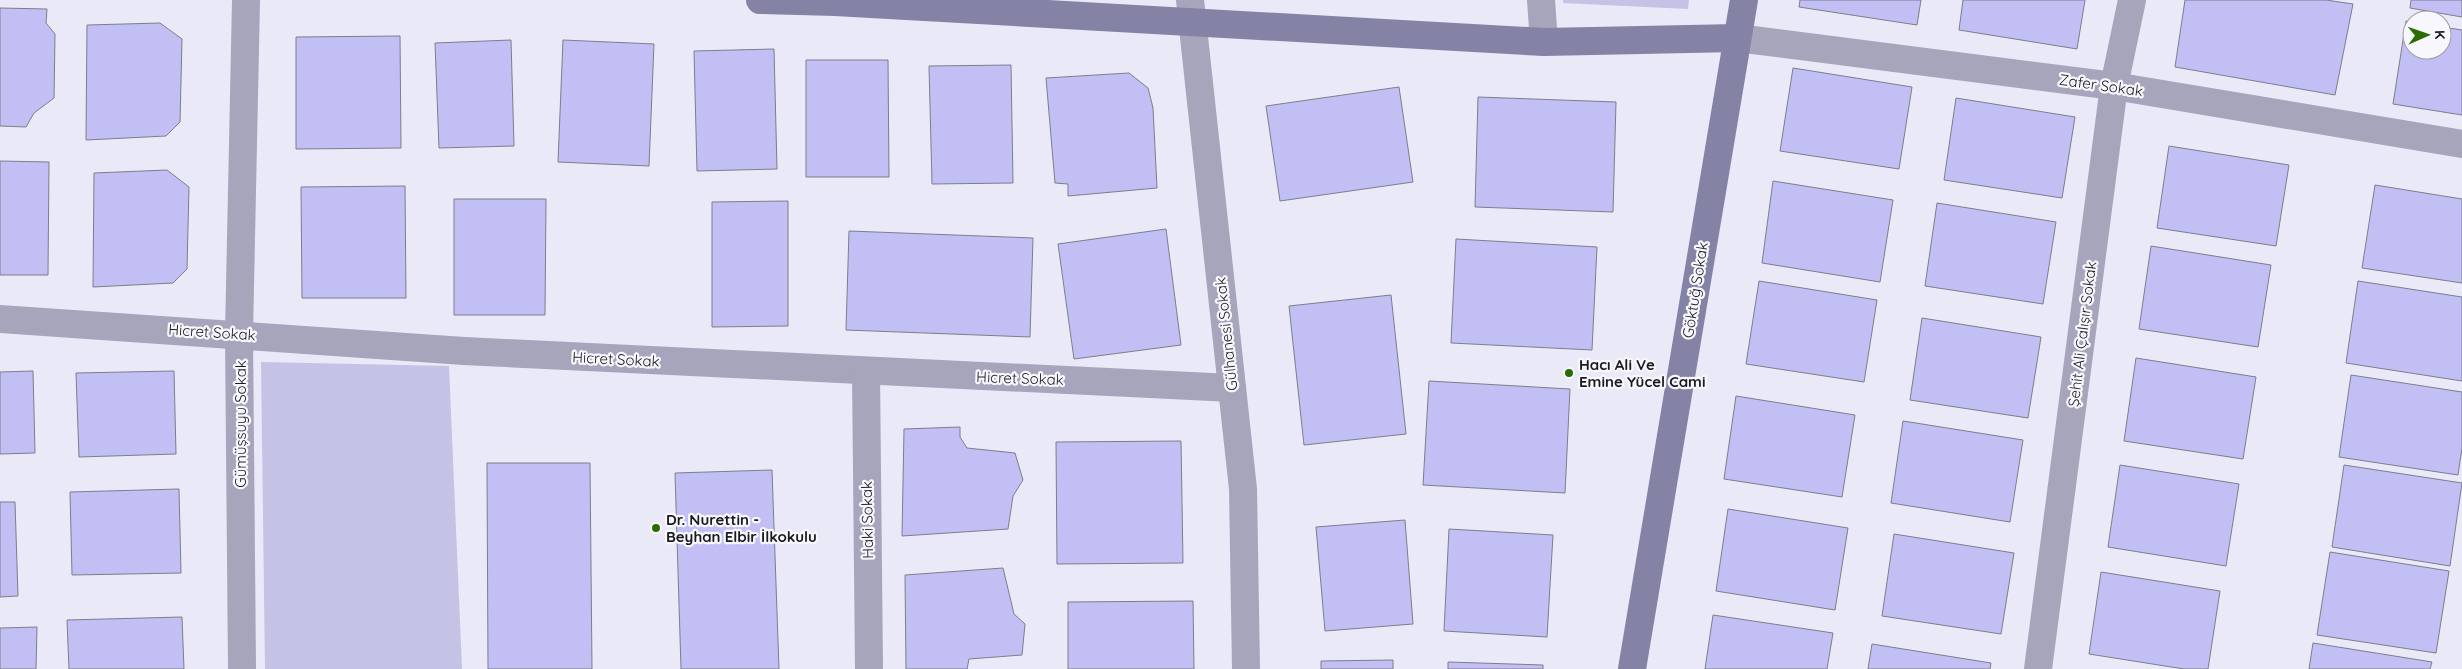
<svg xmlns="http://www.w3.org/2000/svg" width="2462" height="669" font-family="Quicksand,sans-serif">
	<style>
		.green { fill: #c4c2e5 }
		.building { fill: #c2bff4; stroke: #7e7d8b }
		.lines { fill: none; stroke-linecap: round; stroke-linejoin: round }
		.street { stroke: #a6a5bc; stroke-width: 28 }
		.secondary { stroke: #8583a5; stroke-width: 28 }
		.poi-dot { fill: #2b6c01; stroke: #f7f7fd; stroke-width: 2 }
		.labels { text-anchor: middle; dominant-baseline: central; stroke-width: 4.5; stroke-linejoin: round; paint-order: stroke }
		.street-label { font-size: 15px; fill: #1a1a1f; stroke: #f7f7fd }
		.poi-label { font-size: 15px; font-weight: bold; fill: #1a1a1f; stroke: #f7f7fd; text-anchor: start }
	</style>
	<rect width="100%" height="100%" fill="#e9e9f8"/>
	<g class="green">
		<path d="M1563,0H1689L1688,9L1563,3Z"/>
		<path d="M261,362L449,366L462,669H265Z"/>
	</g>
	<g class="building">
		<path d="M1800,0H1921L1917,25L1799,7Z"/>
		<path d="M1963,0H2085L2077,49L1959,30Z"/>
		<path d="M2185,0H2326L2353,4L2335,95L2175,67Z"/>
		<path d="M2411,0H2462V17L2410,8Z"/>
		<path d="M0,8L47,9L46,23L55,34L54,98L34,113L26,127L0,126Z"/>
		<path d="M2406,21L2412,22V50H2442V27L2462,30V115L2393,104Z"/>
		<path d="M160,23L182,39L180,122L166,136L86,140L87,25Z"/>
		<path d="M400,36L401,148L296,149V37Z"/>
		<path d="M511,40L514,146L439,148L435,43Z"/>
		<path d="M563,40L654,44L649,166L558,162Z"/>
		<path d="M774,49L777,169L697,171L694,51Z"/>
		<path d="M806,60H888L889,177H806Z"/>
		<path d="M1011,65L1013,183L932,184L929,66Z"/>
		<path d="M1793,68L1912,87L1899,169L1780,151Z"/>
		<path d="M1129,73L1148,88L1153,108L1157,188L1068,196V184L1055,183L1046,78Z"/>
		<path d="M1399,87L1413,182L1280,201L1266,106Z"/>
		<path d="M1478,97L1616,102L1613,212L1475,207Z"/>
		<path d="M1956,98L2075,117L2062,198L1944,180Z"/>
		<path d="M2169,146L2289,165L2276,246L2157,228Z"/>
		<path d="M0,161L49,162L48,275H0Z"/>
		<path d="M167,170L189,187L187,269L173,283L93,287L94,173Z"/>
		<path d="M1773,181L1893,200L1880,282L1762,263Z"/>
		<path d="M2375,185L2462,199V283L2362,268Z"/>
		<path d="M405,186L406,298H302L301,187Z"/>
		<path d="M454,199H546L545,315H454Z"/>
		<path d="M788,201V326L712,327V202Z"/>
		<path d="M1937,203L2056,222L2043,304L1925,286Z"/>
		<path d="M1166,229L1181,345L1074,359L1058,244Z"/>
		<path d="M849,231L1033,238L1030,337L846,330Z"/>
		<path d="M1456,239L1597,247L1592,350L1451,343Z"/>
		<path d="M2151,246L2271,265L2258,347L2139,329Z"/>
		<path d="M1759,281L1877,300L1864,382L1746,364Z"/>
		<path d="M2358,281L2462,297V381L2346,363Z"/>
		<path d="M1391,295L1406,434L1304,445L1289,306Z"/>
		<path d="M1922,318L2041,337L2028,418L1910,400Z"/>
		<path d="M2136,358L2256,377L2243,459L2124,441Z"/>
		<path d="M33,371L35,453L0,454V372Z"/>
		<path d="M174,371L176,454L79,457L76,373Z"/>
		<path d="M2351,375L2462,392V448L2458,475L2339,457Z"/>
		<path d="M1429,381L1570,389L1565,493L1423,485Z"/>
		<path d="M1736,396L1855,415L1842,497L1724,479Z"/>
		<path d="M1903,421L2023,440L2010,522L1891,503Z"/>
		<path d="M960,427V437L967,448L1015,453L1023,480L1013,496L1008,529L902,536L904,429Z"/>
		<path d="M1181,441L1183,563L1057,564L1056,442Z"/>
		<path d="M487,463H590L592,669H488Z"/>
		<path d="M2120,465L2239,484L2226,566L2108,547Z"/>
		<path d="M2344,465L2462,483L2450,566L2332,547Z"/>
		<path d="M772,470L779,669H681L675,473Z"/>
		<path d="M179,489L181,573L72,575L70,492Z"/>
		<path d="M0,502H15L18,596L0,597Z"/>
		<path d="M1728,509L1848,528L1835,610L1716,591Z"/>
		<path d="M1405,520L1413,624L1325,631L1316,527Z"/>
		<path d="M1449,529L1553,535L1547,637L1444,631Z"/>
		<path d="M1894,534L2014,553L2001,634L1882,616Z"/>
		<path d="M2330,552L2449,571L2436,653L2317,635Z"/>
		<path d="M1003,568L1014,614L1025,624L1022,655L969,659L967,669H906L905,575Z"/>
		<path d="M2101,572L2220,591L2208,669H2184L2089,654Z"/>
		<path d="M1193,601L1194,669H1068V602Z"/>
		<path d="M1713,615L1833,633L1827,669H1705Z"/>
		<path d="M182,617L184,669H69L67,620Z"/>
		<path d="M37,627L36,669H0V628Z"/>
		<path d="M2313,643L2432,662L2430,669H2309Z"/>
		<path d="M1872,644L1991,663L1990,669H1868Z"/>
		<path d="M1393,660V669H1321V661Z"/>
		<path d="M1448,662L1543,665V669H1448Z"/>
	</g>
	<g class="lines">
		<g class="street">
			<path d="M1190,0L1243,489L1246,669"/>
			<path d="M1541,0L1544,42"/>
			<path d="M1737,38L2114,86L2462,144"/>
			<path d="M0,319L464,351L1232,388"/>
			<path d="M866,372L869,669"/>
			<path d="M242,669L239,334L246,0"/>
			<path d="M2038,669L2114,86L2132,0"/>
		</g>
		<g class="secondary">
			<path d="M760,0L835,2L1544,42L1737,38"/>
			<path d="M1632,669L1744,0"/>
		</g>
	</g>
	<g class="poi-dot">
		<circle cx="1569" cy="373" r="5"/>
		<circle cx="656" cy="528" r="5"/>
	</g>
	<g class="labels">
		<g class="street-label">
			<text transform="translate(2101 85) rotate(8)">Zafer Sokak</text>
			<text transform="translate(1695 290) rotate(-81)">Göktuğ Sokak</text>
			<text transform="translate(212 332) rotate(4)">Hicret Sokak</text>
			<text transform="translate(1226 334) rotate(-96)">Gülhanesi Sokak</text>
			<text transform="translate(2082 334) rotate(-83)">Şehit Ali Çalışır Sokak</text>
			<text transform="translate(616 359) rotate(3)">Hicret Sokak</text>
			<text transform="translate(1020 378) rotate(2)">Hicret Sokak</text>
			<text transform="translate(240 424) rotate(-90)">Gümüşsuyu Sokak</text>
			<text transform="translate(867 520) rotate(-91)">Haki Sokak</text>
		</g>
		<g class="poi-label">
			<text x="1579" y="364">Hacı Ali Ve<tspan x="1579" dy="17">Emine Yücel Cami</tspan></text>
			<text x="666" y="519">Dr. Nurettin -<tspan x="666" dy="17">Beyhan Elbir İlkokulu</tspan></text>
		</g>
	</g>
	<g transform="translate(2427 35) rotate(88)"><circle r="24" fill="#f7f7fd" stroke="#9f9fa4"/>
	<path d="M0-4L9 19L0 12L-9 19Z" fill="#2b6c01"/>
	<text y="-8" font-size="14" font-weight="bold" text-anchor="middle" fill="#1a1a1f">K</text>
	</g>
</svg>
